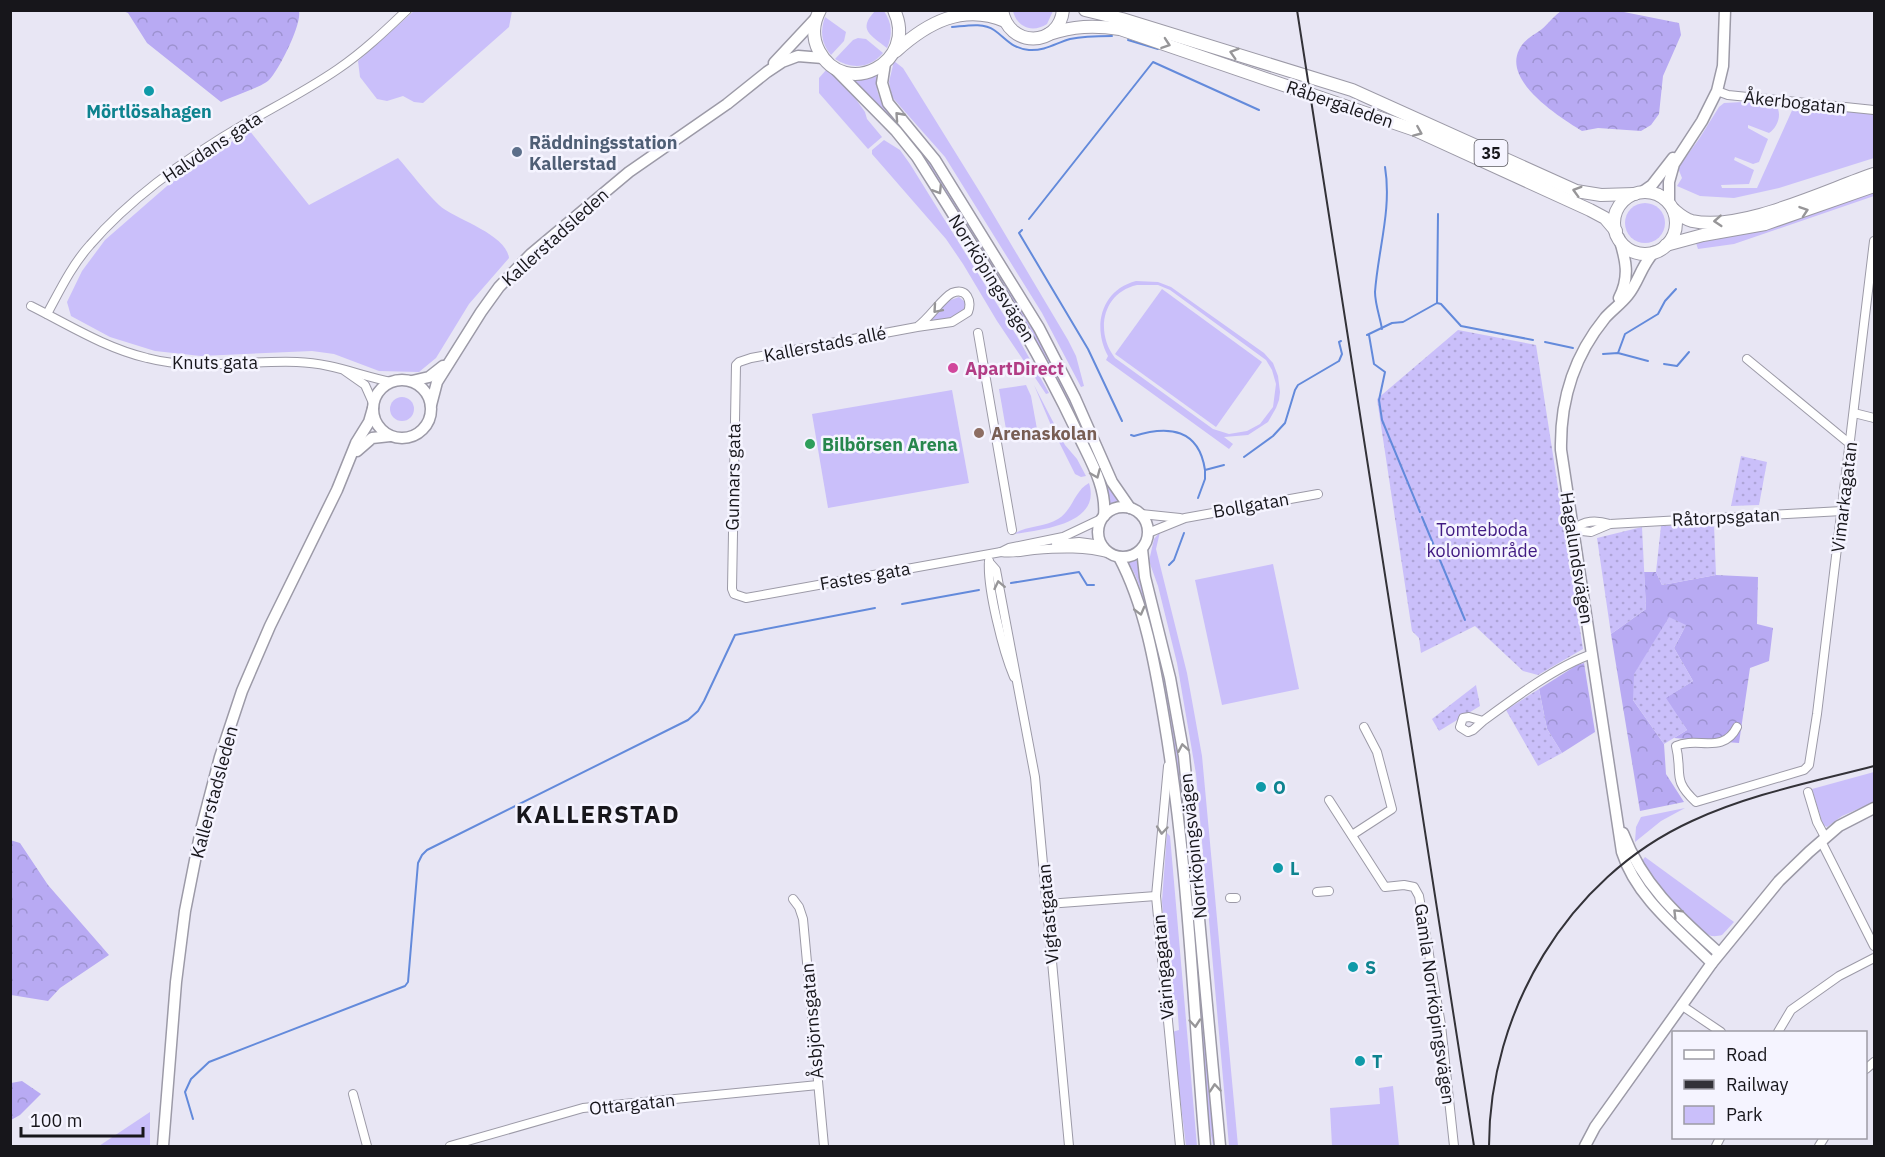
<svg xmlns="http://www.w3.org/2000/svg" width="1885" height="1157" font-family="'IBM Plex Sans',sans-serif">
	<style>
		.green { fill: #cabffa; fill-rule: evenodd }
		.forest { fill: url(#forest-crowns) }
		.garden { fill: url(#garden-dots) }
		.lines { fill: none; stroke-linecap: round; stroke-linejoin: round }
		.stream { stroke: #638adb; stroke-width: 2 }
		.street-casing { stroke: #9c9aa7; stroke-width: 10 }
		.secondary-casing { stroke: #9c9aa7; stroke-width: 13 }
		.primary-casing { stroke: #9c9aa7; stroke-width: 14 }
		.street { stroke: #fff; stroke-width: 8 }
		.secondary { stroke: #fff; stroke-width: 10 }
		.primary { stroke: #fff; stroke-width: 12 }
		.rail { stroke: #333238; stroke-width: 2 }
		.oneway { stroke: #979698 }
		.culture-dot { fill: #0f9aa8; stroke: #f5f4ff; stroke-width: 2 }
		.service-dot { fill: #5c6f8a; stroke: #f5f4ff; stroke-width: 2 }
		.hotel-dot { fill: #d1479c; stroke: #f5f4ff; stroke-width: 2 }
		.education-dot { fill: #8d6e63; stroke: #f5f4ff; stroke-width: 2 }
		.leisure-dot { fill: #2e9e5b; stroke: #f5f4ff; stroke-width: 2 }
		.labels { text-anchor: middle; dominant-baseline: central; stroke-width: 5; stroke-linejoin: round; paint-order: stroke }
		.shield { fill: #f5f4ff; stroke: #5a595f; stroke-width: 1.5 }
		.shield-label { font-size: 16px; font-weight: bold; fill: #17161b }
		.street-label { font-size: 18px; fill: #17161b; stroke: #f5f4ff }
		.culture-label { font-size: 18px; font-weight: bold; fill: #0d838f; stroke: #f5f4ff; text-anchor: start }
		.service-label { font-size: 18px; font-weight: bold; fill: #4e5e75; stroke: #f5f4ff; text-anchor: start }
		.hotel-label { font-size: 18px; font-weight: bold; fill: #b23c85; stroke: #f5f4ff; text-anchor: start }
		.education-label { font-size: 18px; font-weight: bold; fill: #785e54; stroke: #f5f4ff; text-anchor: start }
		.leisure-label { font-size: 18px; font-weight: bold; fill: #27864d; stroke: #f5f4ff; text-anchor: start }
		.park-label { font-size: 18px; fill: #401a82; stroke: #f5f4ff }
		.district-label { font-size: 24px; font-weight: bold; letter-spacing: 1.5px; fill: #17161b; stroke: #f5f4ff }
	</style>
	<defs>
		<pattern id="forest-crowns" width="20" height="18" patternUnits="userSpaceOnUse" patternTransform="scale(1.5)"><rect width="20" height="18" fill="#b8aaf3"/><path d="M2 6a3 3 0 1 1 6 0M12 15a3 3 0 1 1 6 0" fill="none" stroke="#9d92d0"/></pattern>
		<pattern id="garden-dots" width="8" height="8" patternUnits="userSpaceOnUse" patternTransform="scale(1.5)"><rect width="8" height="8" fill="#cabffa"/><path d="M2 2h.1M6 6h.1" fill="none" stroke="#ada3d6" stroke-width="1.8" stroke-linecap="round"/></pattern>
	</defs>
	<rect width="100%" height="100%" fill="#e8e6f4"/>
	<g class="green">
		<path d="M415,10H512V11L509,27L423,103L414,102L403,96L387,101L377,99L360,77L358,61Z"/>
		<path d="M875,11H884C892,23 893,34 887,48C871,35 857,30 875,11Z"/>
		<path d="M1053,11L1047,24C1033,33 1017,28 1013,11Z"/>
		<path d="M825,17L846,32L844,41L831,55C821,43 820,31 825,17Z"/>
		<path d="M858,38L866,39L883,53C870,68 852,70 835,59L853,40Z"/>
		<path d="M894,61L903,68L983,197L1068,340L1076,356L1084,386L1081,387L1042,313L945,157L892,97L889,82Z"/>
		<path d="M827,69L855,98L865,112L867,119L882,137L868,149L819,93V78Z"/>
		<path d="M876,75L877,90L882,104L925,154L1029,322L1064,386L1108,484L1119,501L1110,504L1106,485L1082,432L1060,386L1026,324L902,131L852,79H865Z"/>
		<path d="M1743,102L1775,104C1783,113 1778,127 1769,133L1748,125V128L1768,139L1759,162L1753,164L1735,157L1734,160L1754,170L1749,184L1721,185L1722,188H1757L1794,106L1874,114V158L1779,188L1734,198L1700,196L1677,186L1682,178L1678,168L1680,165L1699,139L1719,107L1724,103Z"/>
		<path d="M249,130L309,205L398,158C409,170 432,201 444,209C460,220 507,236 509,258L469,304L436,358L419,372L379,371L334,354L312,351L201,356L155,351L110,337L71,316L67,302L82,271L105,240L167,186Z"/>
		<path d="M884,140L900,150L910,164L1018,338L1049,393L1046,394L997,321L963,264L946,239L872,154V150Z"/>
		<path d="M1874,192V196L1734,244L1698,249L1696,243L1760,231Z"/>
		<circle cx="1645" cy="223" r="20"/>
		<path d="M1136,281L1158,282L1171,287L1264,353L1273,363L1278,376L1280,392L1279,400L1276,408L1268,422L1248,435L1224,437L1233,444L1229,449L1106,360L1108,356C1092,327 1101,290 1136,281ZM1137,285H1158L1170,290L1266,360L1272,370L1276,384L1273,407L1260,424L1247,431L1229,434L1213,429L1115,358C1095,332 1102,293 1137,285Z"/>
		<path d="M1162,289L1262,362L1216,427L1115,354Z"/>
		<path d="M959,297L965,302C966,320 943,320 929,323L948,301Z"/>
		<path d="M1026,385L1031,396L1037,429L1007,435L999,389Z"/>
		<path d="M1034,385L1065,445L1077,459L1086,476L1081,477L1075,474L1053,430Z"/>
		<path d="M952,390L969,483L828,508L812,414Z"/>
		<circle cx="402" cy="409" r="12"/>
		<path d="M1089,483C1102,524 1041,530 1014,534C1025,526 1045,527 1058,519C1073,510 1074,491 1089,483Z"/>
		<path d="M1160,532L1156,549L1187,673L1202,756L1238,1146H1229L1196,774L1177,663L1158,586L1149,561L1154,539Z"/>
		<path d="M1137,560L1163,669L1180,760L1215,1146H1213L1207,1113C1204,1050 1198,987 1192,923C1184,828 1175,733 1152,640C1146,615 1143,584 1128,562Z"/>
		<path d="M1273,564L1299,689L1222,705L1195,580Z"/>
		<path d="M1874,772V802L1842,816L1827,827L1823,825L1812,789Z"/>
		<path d="M1685,808L1661,821L1635,842L1636,827L1641,817Z"/>
		<path d="M1167,833L1170,836L1197,1146H1186L1172,1032L1179,1030L1177,1000H1169L1162,901Z"/>
		<path d="M1645,857L1734,922L1722,935C1718,936 1713,937 1709,935C1691,926 1652,879 1642,861Z"/>
		<path d="M1393,1086L1399,1146H1332L1330,1108L1380,1104L1379,1088Z"/>
		<path d="M150,1112V1146H99Z"/>
	</g>
	<g class="forest">
		<path d="M1563,10L1619,11L1679,23L1681,35L1663,76L1659,114L1651,125L1641,131L1598,128L1582,131C1561,118 1503,82 1519,50C1524,39 1533,36 1542,29C1549,23 1554,15 1563,10Z"/>
		<path d="M299,11C302,24 279,70 269,80C262,87 231,97 221,102L147,43L128,13L123,11Z"/>
		<path d="M1644,572H1656L1662,585L1716,575L1758,577L1757,624L1773,628L1769,661L1750,668L1739,743L1674,738L1687,730L1665,698L1693,681L1674,648L1686,625L1633,700L1664,744L1666,774L1684,802L1640,811L1611,634L1646,609Z"/>
		<path d="M1584,663L1595,732L1562,753L1547,729L1539,689L1577,665Z"/>
		<path d="M10,840L20,843L48,885L109,955L60,988L48,1001L11,995Z"/>
		<path d="M22,1081L41,1094L20,1115L11,1120V1083Z"/>
	</g>
	<g class="garden">
		<path d="M1458,330L1536,345L1583,649L1538,675L1523,671L1475,626L1421,653L1419,638L1412,631L1377,399Z"/>
		<path d="M1741,456L1767,462L1759,505L1731,506Z"/>
		<path d="M1714,524L1716,575L1662,585L1656,572L1661,526Z"/>
		<path d="M1642,527L1646,609L1611,634L1597,538Z"/>
		<path d="M1669,617L1686,625L1674,648L1693,681L1666,698L1687,730L1664,744L1633,700L1634,674Z"/>
		<path d="M1476,685L1480,706L1439,731L1432,719Z"/>
		<path d="M1539,689L1547,729L1562,753L1538,766L1506,710Z"/>
	</g>
	<g class="lines">
		<g class="stream">
			<path d="M952,27C965,26 983,22 994,30C1007,39 1011,48 1029,50C1045,51 1056,43 1070,39C1084,36 1097,36 1112,36"/>
			<path d="M1128,40L1158,49"/>
			<path d="M1029,219L1153,62L1259,110"/>
			<path d="M1022,230L1019,233L1088,349L1122,421"/>
			<path d="M1437,303L1438,214"/>
			<path d="M1382,329C1380,317 1375,304 1375,292C1378,250 1392,209 1385,167"/>
			<path d="M1367,335L1392,323L1403,322L1437,303L1441,304L1461,326L1533,340"/>
			<path d="M1369,335L1374,364L1385,372L1379,400L1382,420L1420,512"/>
			<path d="M1545,342L1573,348"/>
			<path d="M1618,353L1625,334L1658,314L1665,301L1676,289"/>
			<path d="M1603,354L1618,353L1648,361"/>
			<path d="M1664,364L1677,366L1689,352"/>
			<path d="M1131,435L1134,436C1169,425 1199,429 1205,470"/>
			<path d="M1244,457L1273,436L1285,423L1295,390L1298,385L1339,361L1342,354L1339,342L1341,341"/>
			<path d="M1198,498L1205,479V470L1224,465"/>
			<path d="M1422,517L1465,620"/>
			<path d="M1169,565L1174,560L1184,533"/>
			<path d="M1011,583L1079,572L1087,585H1094"/>
			<path d="M902,604L979,590"/>
			<path d="M193,1119L185,1092L191,1079L209,1062L405,986L408,982L418,863L422,855L427,850L688,720L698,711L704,701L735,635L875,608"/>
		</g>
		<g class="street-casing">
			<g id="street">
				<path d="M1717,91L1728,95L1874,110"/>
				<path d="M31,306C69,325 105,348 147,358C196,371 247,360 297,362C331,363 358,375 391,382"/>
				<path d="M47,314C60,290 72,265 90,245C133,195 191,155 248,122C278,105 309,89 338,69C363,52 385,31 407,10"/>
				<path d="M917,327C929,319 942,298 952,293C967,287 972,301 968,312L952,322L917,327L751,358L739,362L736,365L732,589L734,594L746,598L1001,552L1009,548L1063,537L1101,519"/>
				<path d="M978,333L1012,530"/>
				<path d="M1747,359L1850,444"/>
				<path d="M345,371L365,385L373,403"/>
				<path d="M1854,413L1874,418"/>
				<path d="M1141,514L1180,518"/>
				<path d="M1573,530C1584,520 1596,520 1610,524L1842,511"/>
				<path d="M1573,530L1591,532L1610,524"/>
				<path d="M1148,533L1185,518L1318,494"/>
				<path d="M1056,544L1079,542L1102,545"/>
				<path d="M1001,552C1013,554 1023,551 1034,550C1061,548 1085,547 1111,554"/>
				<path d="M989,561C987,588 1003,651 1014,677"/>
				<path d="M989,562L996,570L1035,777L1069,1146"/>
				<path d="M1483,721L1473,730L1468,732L1460,727L1463,718L1469,717L1483,721C1514,698 1557,666 1592,654"/>
				<path d="M1737,727C1723,755 1697,736 1676,746C1683,774 1671,779 1696,802L1804,770L1809,765L1817,714L1874,241"/>
				<path d="M1168,766L1156,896L1180,1146"/>
				<path d="M1808,792L1817,822L1825,837"/>
				<path d="M1329,800L1385,887L1404,885L1414,887L1419,896L1441,1025L1454,1146"/>
				<path d="M1352,835L1392,809L1377,752L1364,727"/>
				<path d="M1821,841L1874,946"/>
				<path d="M1317,892L1329,891"/>
				<path d="M1230,898H1236"/>
				<path d="M793,899L799,907L803,919L824,1146"/>
				<path d="M1047,904L1156,896"/>
				<path d="M1681,1005L1721,1032"/>
				<path d="M1778,1032L1791,1010L1839,976L1874,958"/>
				<path d="M1866,1069L1874,1062"/>
				<path d="M353,1094L367,1146"/>
				<path d="M450,1146L583,1108L818,1085"/>
				<path d="M1716,1146L1720,1138"/>
				<path d="M1819,1146L1824,1138"/>
			</g>
		</g>
		<g class="secondary-casing">
			<g id="secondary">
				<path d="M774,63L817,17"/>
				<path d="M885,63L882,83L888,103L935,160L1039,328L1075,398L1112,482L1130,508"/>
				<path d="M835,69L896,131L917,157C973,246 1031,335 1076,430C1088,457 1107,485 1104,516"/>
				<path d="M1642,192L1652,185L1673,158"/>
				<path d="M1669,204V182L1674,164L1702,121L1717,91L1723,66L1725,10"/>
				<path d="M1619,238C1626,260 1630,277 1619,298"/>
				<path d="M1654,252C1641,266 1639,281 1628,295C1621,304 1612,310 1605,318C1574,356 1560,402 1561,450L1622,852C1636,897 1679,930 1712,963"/>
				<circle cx="402" cy="409" r="29"/>
				<path d="M412,381L429,377L443,366"/>
				<path d="M431,405L437,382L481,312L499,287L531,254L629,172L727,104L767,72L782,62L798,56L823,58"/>
				<path d="M357,451L372,438L390,436"/>
				<circle cx="1123" cy="532" r="25"/>
				<path d="M1142,549L1145,577L1170,678L1184,756L1220,1146"/>
				<path d="M1119,557C1145,606 1155,665 1164,719C1188,860 1193,1004 1205,1146"/>
				<path d="M1623,833C1643,886 1679,917 1719,953"/>
				<path d="M163,1146L176,982L185,911L201,830L220,757L242,691L270,626L337,490L356,443L369,422L373,408"/>
				<path d="M1585,1146L1595,1127L1712,963L1779,881L1809,852L1839,826L1874,808"/>
			</g>
		</g>
		<g class="primary-casing">
			<g id="primary">
				<path d="M820,10C813,23 812,38 819,51C845,100 919,63 894,10"/>
				<path d="M1002,10C1008,48 1059,48 1063,10"/>
				<path d="M1085,10L1122,19L1352,90L1576,191L1601,195L1635,194"/>
				<path d="M1049,34C1073,26 1094,25 1120,29L1415,130L1590,210L1605,218L1616,231"/>
				<path d="M896,51C927,23 963,3 1005,21"/>
				<circle cx="1645" cy="223" r="31"/>
				<path d="M1673,209C1679,214 1684,219 1692,221C1742,232 1826,190 1874,174"/>
				<path d="M1666,245L1703,235L1765,224L1874,186"/>
			</g>
		</g>
		<use href="#street" class="street"/>
		<use href="#secondary" class="secondary"/>
		<use href="#primary" class="primary"/>
		<g class="rail">
			<path d="M1297,10L1474,1146"/>
			<path d="M1489,1146C1489,1012 1567,878 1692,821C1750,794 1813,782 1874,766"/>
		</g>
	</g>
	<defs><path id="oneway-chevron" d="M-2-3.5L2.5 0L-2 3.5" fill="none" stroke-width="1.6" stroke-linecap="round" stroke-linejoin="round" transform="scale(1.5)"/></defs>
	<g class="oneway">
		<use href="#oneway-chevron" transform="translate(1166 44) rotate(19)"/>
		<use href="#oneway-chevron" transform="translate(1234 53) rotate(-163)"/>
		<use href="#oneway-chevron" transform="translate(899 116) rotate(-132)"/>
		<use href="#oneway-chevron" transform="translate(1418 132) rotate(23)"/>
		<use href="#oneway-chevron" transform="translate(938 190) rotate(58)"/>
		<use href="#oneway-chevron" transform="translate(1577 191) rotate(-164)"/>
		<use href="#oneway-chevron" transform="translate(1804 211) rotate(-19)"/>
		<use href="#oneway-chevron" transform="translate(1718 221) rotate(176)"/>
		<use href="#oneway-chevron" transform="translate(937 309) rotate(131)"/>
		<use href="#oneway-chevron" transform="translate(1096 474) rotate(67)"/>
		<use href="#oneway-chevron" transform="translate(999 585) rotate(-102)"/>
		<use href="#oneway-chevron" transform="translate(1140 611) rotate(75)"/>
		<use href="#oneway-chevron" transform="translate(1183 748) rotate(-100)"/>
		<use href="#oneway-chevron" transform="translate(1162 830) rotate(95)"/>
		<use href="#oneway-chevron" transform="translate(1677 913) rotate(-135)"/>
		<use href="#oneway-chevron" transform="translate(1195 1023) rotate(85)"/>
		<use href="#oneway-chevron" transform="translate(1215 1088) rotate(-95)"/>
	</g>
	<g class="culture-dot">
		<circle cx="149" cy="91" r="6"/>
		<circle cx="1261" cy="787" r="6"/>
		<circle cx="1278" cy="868" r="6"/>
		<circle cx="1353" cy="967" r="6"/>
		<circle cx="1360" cy="1061" r="6"/>
	</g>
	<circle class="service-dot" cx="517" cy="152" r="6"/>
	<circle class="hotel-dot" cx="953" cy="368" r="6"/>
	<circle class="education-dot" cx="979" cy="433" r="6"/>
	<circle class="leisure-dot" cx="810" cy="444" r="6"/>
	<g class="labels">
		<rect class="shield" x="1474.5" y="140" width="33" height="26" rx="4.5"/>
		<g class="shield-label">
			<text x="1491" y="153">35</text>
		</g>
		<g class="street-label">
			<text transform="translate(1795 102) rotate(6)">Åkerbogatan</text>
			<text transform="translate(1340 104) rotate(19)">Råbergaleden</text>
			<text transform="translate(212 147) rotate(-33)">Halvdans gata</text>
			<text transform="translate(555 237) rotate(-42)">Kallerstadsleden</text>
			<text transform="translate(992 278) rotate(58)">Norrköpingsvägen</text>
			<text transform="translate(825 344) rotate(-11)">Kallerstads allé</text>
			<text x="215" y="362">Knuts gata</text>
			<text transform="translate(733 477) rotate(-89)">Gunnars gata</text>
			<text transform="translate(1844 497) rotate(-83)">Vimarkagatan</text>
			<text transform="translate(1251 505) rotate(-10)">Bollgatan</text>
			<text transform="translate(1726 517) rotate(-3)">Råtorpsgatan</text>
			<text transform="translate(1577 558) rotate(81)">Hagalundsvägen</text>
			<text transform="translate(865 576) rotate(-10)">Fastes gata</text>
			<text transform="translate(214 792) rotate(-75)">Kallerstadsleden</text>
			<text transform="translate(1193 846) rotate(-96)">Norrköpingsvägen</text>
			<text transform="translate(1048 914) rotate(-95)">Vigfastgatan</text>
			<text transform="translate(1163 967) rotate(-95)">Väringagatan</text>
			<text transform="translate(1435 1004) rotate(82)">Gamla Norrköpingsvägen</text>
			<text transform="translate(812 1021) rotate(-95)">Åsbjörnsgatan</text>
			<text transform="translate(632 1104) rotate(-6)">Ottargatan</text>
		</g>
		<g class="culture-label">
			<text x="149" y="111" text-anchor="middle">Mörtlösahagen</text>
			<text x="1273" y="787">O</text>
			<text x="1290" y="868">L</text>
			<text x="1365" y="967">S</text>
			<text x="1372" y="1061">T</text>
		</g>
		<g class="service-label">
			<text x="529" y="142">Räddningsstation<tspan x="529" dy="21">Kallerstad</tspan></text>
		</g>
		<g class="hotel-label">
			<text x="965" y="368">ApartDirect</text>
		</g>
		<g class="education-label">
			<text x="991" y="433">Arenaskolan</text>
		</g>
		<g class="leisure-label">
			<text x="822" y="444">Bilbörsen Arena</text>
		</g>
		<g class="park-label">
			<text x="1482" y="529">Tomteboda<tspan x="1482" dy="21">koloniområde</tspan></text>
		</g>
		<g class="district-label">
			<text x="598" y="814">KALLERSTAD</text>
		</g>
	</g>
	<rect width="1885" height="1157" fill="none" stroke="#17161b" stroke-width="24"/>
	<rect x="1672" y="1031" width="195" height="108" fill="#f5f4ff" stroke="#9c9ba4" stroke-width="1.5"/>
	<rect x="1684" y="1050" width="30" height="9" fill="#ffffff" stroke="#9c9ba4" stroke-width="1.5"/>
	<text x="1726" y="1061" font-size="18" fill="#17161b">Road</text>
	<rect x="1684" y="1080" width="30" height="9" fill="#333238" stroke="#9c9ba4" stroke-width="1.5"/>
	<text x="1726" y="1091" font-size="18" fill="#17161b">Railway</text>
	<rect x="1684" y="1106" width="30" height="18" fill="#cabffa" stroke="#9c9ba4" stroke-width="1.5"/>
	<text x="1726" y="1121" font-size="18" fill="#17161b">Park</text>
	<path d="M21 1127v9h122v-9" fill="none" stroke="#17161b" stroke-width="3"/>
	<text x="30" y="1127" font-size="18" fill="#17161b" stroke="#f5f4ff" stroke-width="4.5" paint-order="stroke">100 m</text>
</svg>
